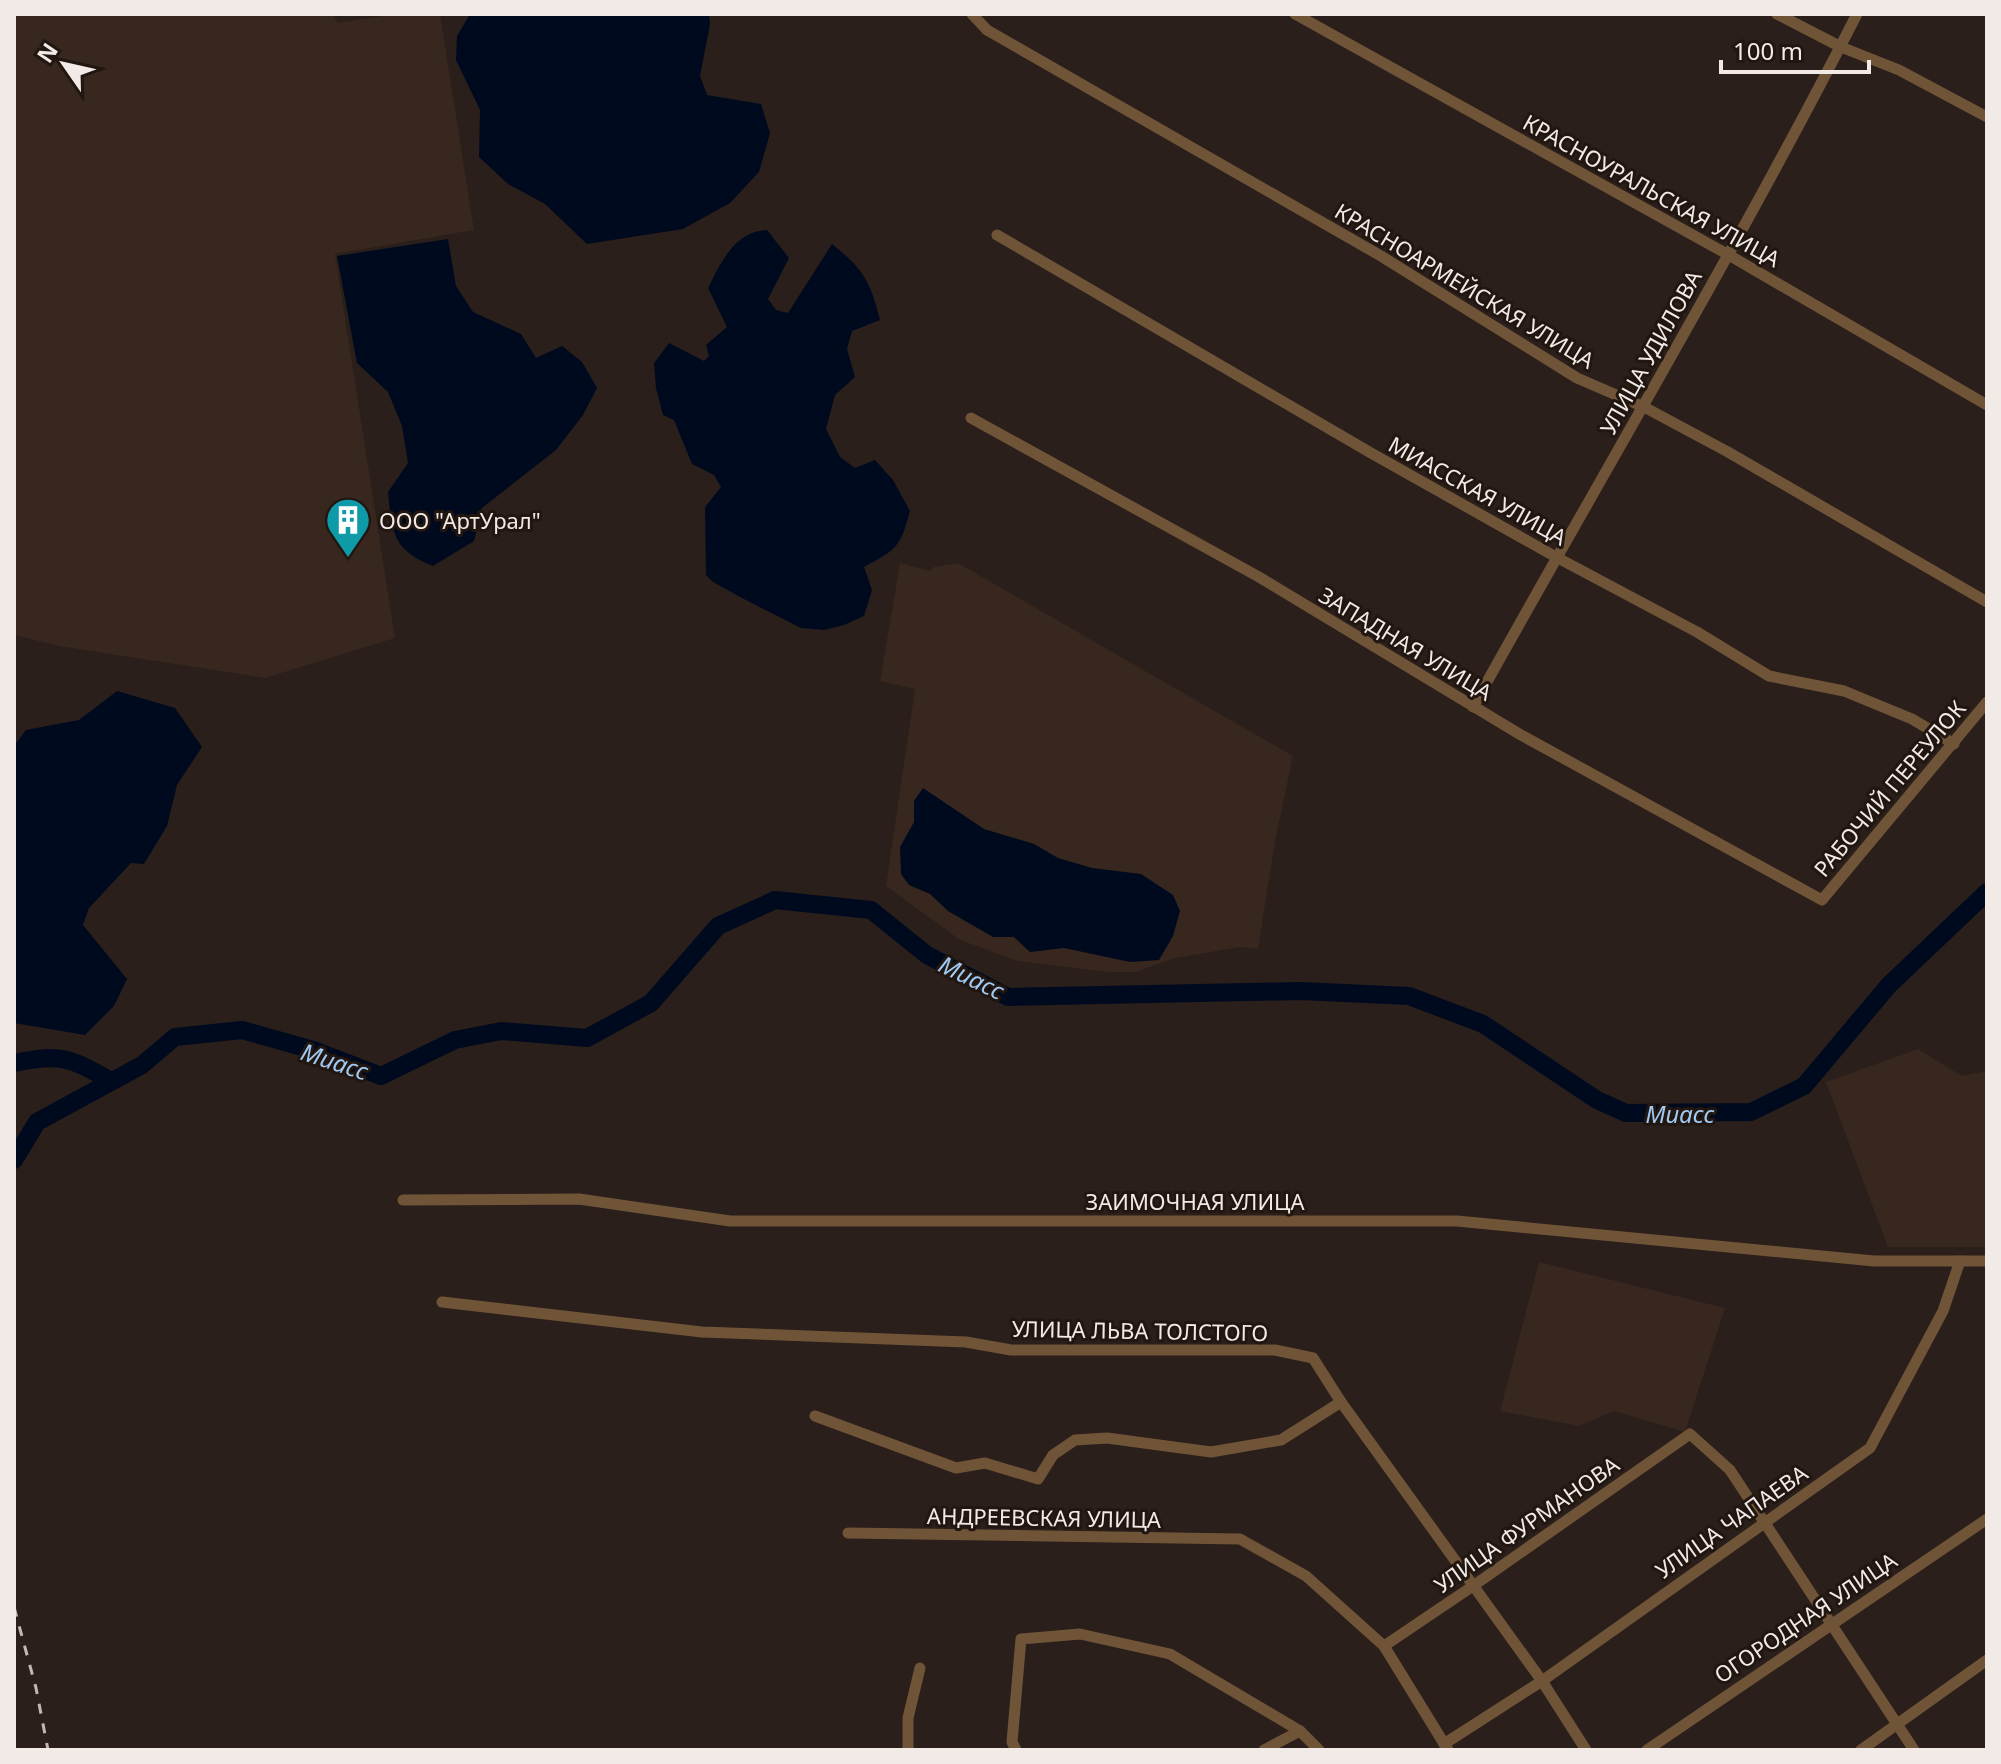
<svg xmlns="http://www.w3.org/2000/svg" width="2001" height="1764" font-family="'Noto Sans',sans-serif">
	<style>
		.built { fill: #37271e }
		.water { fill: #000a1e }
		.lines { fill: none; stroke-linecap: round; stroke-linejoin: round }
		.river { stroke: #000a1e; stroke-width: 18 }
		.minor { stroke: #705438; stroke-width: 11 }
		.rail { stroke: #c1b9b4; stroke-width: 3; stroke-dasharray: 10 10; stroke-linecap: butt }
		.labels { text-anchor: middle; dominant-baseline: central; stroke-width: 6; stroke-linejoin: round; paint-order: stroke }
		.street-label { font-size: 22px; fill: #f1eae6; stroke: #211610 }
		.poi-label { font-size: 22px; fill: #f1eae6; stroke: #211610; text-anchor: start }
		.water-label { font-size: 24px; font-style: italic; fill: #a0caf4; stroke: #211610 }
	</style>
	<rect width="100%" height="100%" fill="#2a1f1a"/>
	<g class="built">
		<path d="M14,14H332L338,23L395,14H440L474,230L335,254L395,638L265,678L59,646L14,635Z"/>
		<path d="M900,563L930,571L934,567L958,563L1293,756L1275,841L1258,949L1240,947L1175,958L1136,972H1107L1018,961L960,940L886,886L915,689L880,681Z"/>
		<path d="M1918,1049L1962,1076L1987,1071V1247H1888L1826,1082Z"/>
		<path d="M1539,1262L1725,1308L1685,1432L1614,1411L1579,1426L1500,1411Z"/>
	</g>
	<g class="water">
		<path d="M470,14H709L710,24L700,76L707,95L761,104L770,133L759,172L730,203L683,229L587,244L545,204L508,184L479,157L480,110L456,60L457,36Z"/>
		<path d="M767,230L789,258L768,299L776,310L788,313L832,244C863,269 870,280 880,320L852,331L847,349L855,377L835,395L826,429L840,457L855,468L875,460L893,480L910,511C900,548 897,549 864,567L872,590L864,616L844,625L824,630L801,628L742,598L713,582L706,575L705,507L721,487L714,475L692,464L674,420L663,415L656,388L654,363L669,343L704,361L709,356L706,345L727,327L708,288C721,262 735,231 767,230Z"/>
		<path d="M448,239L456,286L473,312L521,334L536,358L562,346L582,362L597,388L583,415L556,450L482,508L474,541L433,566C392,550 392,532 388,492L408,463L402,426L388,392L357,363L337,256Z"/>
		<path d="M117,691L175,708L202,747L177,785L167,826L144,864L131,863L89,908L83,925L127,979L114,1006L85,1035L14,1023V746L26,730L79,720Z"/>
		<path d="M923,788L984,829L1034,844L1058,858L1092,868L1141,874L1173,895L1180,911L1173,936L1159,960L1130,962L1064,948L1030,952L1014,937H993L948,911L930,894L909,885L901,874L900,847L914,822V801Z"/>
	</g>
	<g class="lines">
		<g class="river">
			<path d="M14,1063C60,1053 71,1058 111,1081"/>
			<path d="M14,1160L37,1122L142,1065L175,1037L242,1030L313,1050L381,1076L455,1040L501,1031L587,1038L651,1003L718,926L775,900L871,910L927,955L1008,997L1301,991L1409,996L1483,1024L1597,1100L1626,1113L1751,1112L1804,1086L1889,985L1987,892"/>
		</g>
		<g class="minor">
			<path d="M972,14L987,30L1381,256L1577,378L1644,407L1728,452L1987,602"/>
			<path d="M1295,14L1727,254L1987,405"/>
			<path d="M1777,14L1841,47L1899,70L1987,117"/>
			<path d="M997,235L1371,453L1556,557L1697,632L1769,676L1844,691L1912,719L1954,744"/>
			<path d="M971,418L1259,577L1521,735L1822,900L1987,702"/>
			<path d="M1473,707C1601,476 1737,249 1857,14"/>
			<path d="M403,1200L579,1199L730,1221H1457L1874,1261H1987"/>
			<path d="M442,1302L702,1332L966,1342L1011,1350H1275L1313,1358L1341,1402L1542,1681L1586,1750"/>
			<path d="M815,1416L956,1468L985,1463L1038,1479L1053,1455L1075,1440L1107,1438L1211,1452L1281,1440L1341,1402"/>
			<path d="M848,1533L1240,1539L1306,1576L1384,1646L1448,1750"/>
			<path d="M1384,1646L1473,1586L1690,1434L1730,1470L1914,1750"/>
			<path d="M1444,1744L1542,1681L1870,1448L1943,1311L1960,1261"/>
			<path d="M908,1750V1718L920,1668"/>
			<path d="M1016,1750L1012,1742L1021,1639L1080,1634L1170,1654L1300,1731L1319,1750"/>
			<path d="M1264,1750L1300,1731"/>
			<path d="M1647,1750L1987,1519"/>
			<path d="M1861,1750L1987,1660"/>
		</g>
		<path class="rail" d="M14,1607L36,1688L48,1750"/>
	</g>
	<defs>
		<g id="building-pin" transform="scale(2.3)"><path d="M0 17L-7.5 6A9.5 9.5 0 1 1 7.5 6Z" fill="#0f9aa8" stroke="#211610"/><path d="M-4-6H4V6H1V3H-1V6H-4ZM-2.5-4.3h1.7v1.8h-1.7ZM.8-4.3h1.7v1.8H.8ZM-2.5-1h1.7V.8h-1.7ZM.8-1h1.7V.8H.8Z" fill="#fff"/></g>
	</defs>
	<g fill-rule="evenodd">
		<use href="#building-pin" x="348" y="520"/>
	</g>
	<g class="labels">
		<g class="street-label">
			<text transform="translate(1652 190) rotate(29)">КРАСНОУРАЛЬСКАЯ УЛИЦА</text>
			<text transform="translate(1465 285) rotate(31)">КРАСНОАРМЕЙСКАЯ УЛИЦА</text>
			<text transform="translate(1650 352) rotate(-61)">УЛИЦА УДИЛОВА</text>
			<text transform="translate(1478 490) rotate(29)">МИАССКАЯ УЛИЦА</text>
			<text transform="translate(1406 643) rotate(31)">ЗАПАДНАЯ УЛИЦА</text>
			<text transform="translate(1889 788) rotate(-50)">РАБОЧИЙ ПЕРЕУЛОК</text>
			<text x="1195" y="1201">ЗАИМОЧНАЯ УЛИЦА</text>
			<text transform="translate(1140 1330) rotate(1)">УЛИЦА ЛЬВА ТОЛСТОГО</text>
			<text transform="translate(1044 1517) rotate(1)">АНДРЕЕВСКАЯ УЛИЦА</text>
			<text transform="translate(1731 1521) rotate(-35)">УЛИЦА ЧАПАЕВА</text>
			<text transform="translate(1526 1524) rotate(-35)">УЛИЦА ФУРМАНОВА</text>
			<text transform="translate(1805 1617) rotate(-34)">ОГОРОДНАЯ УЛИЦА</text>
		</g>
		<g class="poi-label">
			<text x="379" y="520">ООО "АртУрал"</text>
		</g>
		<g class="water-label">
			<text transform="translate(972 977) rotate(26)">Миасс</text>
			<text transform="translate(335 1061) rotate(18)">Миасс</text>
			<text x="1680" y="1113">Миасс</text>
		</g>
	</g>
	<rect width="2001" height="1764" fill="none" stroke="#f1eae6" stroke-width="32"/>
	<g transform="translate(64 64) rotate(304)" stroke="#211610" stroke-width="6" paint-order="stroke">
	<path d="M0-6L14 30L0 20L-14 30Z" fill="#f1eae6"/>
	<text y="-12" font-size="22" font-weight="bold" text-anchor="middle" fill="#f1eae6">N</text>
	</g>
	<path d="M1721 60v12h148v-12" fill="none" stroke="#f1eae6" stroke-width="4"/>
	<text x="1733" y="60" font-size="24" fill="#f1eae6" stroke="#211610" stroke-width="6" paint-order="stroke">100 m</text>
</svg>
